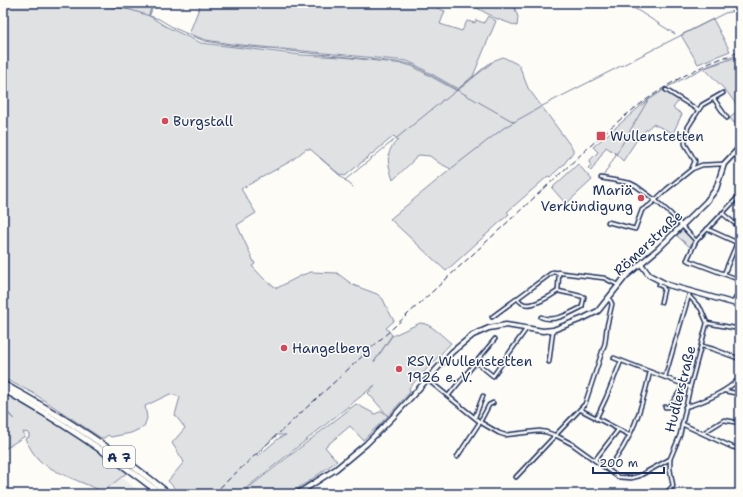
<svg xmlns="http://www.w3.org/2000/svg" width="743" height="497" font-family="'Shantell Sans',sans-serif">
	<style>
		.built { fill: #edeeec }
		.green { fill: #e0e1e3; stroke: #7e88a0; fill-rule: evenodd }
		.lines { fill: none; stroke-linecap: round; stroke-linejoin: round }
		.stream { stroke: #76819c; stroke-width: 1 }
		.street-casing { stroke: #1b2f5e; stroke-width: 5.5 }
		.secondary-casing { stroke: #1b2f5e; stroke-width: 7 }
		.highway-casing { stroke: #1b2f5e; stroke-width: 8 }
		.street { stroke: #fdfcf7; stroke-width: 2.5 }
		.secondary { stroke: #fdfcf7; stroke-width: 4 }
		.highway { stroke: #fdfcf7; stroke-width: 5 }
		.rail { stroke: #1b2f5e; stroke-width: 1; stroke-dasharray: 6 3; stroke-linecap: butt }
		.poi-dot { fill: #d1495b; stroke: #fdfcf7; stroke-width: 1.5 }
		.labels { text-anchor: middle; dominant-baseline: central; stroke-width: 3; stroke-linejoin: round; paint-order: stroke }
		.shield { fill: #fdfcf7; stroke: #5f6c8c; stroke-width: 1 }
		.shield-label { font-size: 13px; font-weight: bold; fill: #1b2f5e }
		.poi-label { font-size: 14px; fill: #1b2f5e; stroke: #fdfcf7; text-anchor: start }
		.street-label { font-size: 14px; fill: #1b2f5e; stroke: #fdfcf7 }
	</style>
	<rect width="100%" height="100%" fill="#fdfcf7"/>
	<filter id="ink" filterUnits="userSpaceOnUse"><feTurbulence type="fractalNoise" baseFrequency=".025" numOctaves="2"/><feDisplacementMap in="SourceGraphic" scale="8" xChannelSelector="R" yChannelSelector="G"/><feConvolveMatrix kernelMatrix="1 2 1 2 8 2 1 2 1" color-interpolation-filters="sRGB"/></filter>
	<g filter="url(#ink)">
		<path class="built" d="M122,477L142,494H101Z"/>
		<g class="green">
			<path d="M3,3H94L129,9L131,3H154L150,15H148L165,26L201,43L302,55L343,57L404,64L412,66L457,91L495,60L503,57L519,65L528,88L573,149V152L564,164L550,177L548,176L507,212L509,214L446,271L390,219L451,169L439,163L430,156L419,155L393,180C388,164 384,152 398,140L394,136L345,176L339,174L310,149H306L291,161L241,189L256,213L237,225L255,264L252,266L266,281L277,288L302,275L311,272L337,273L353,285L377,294L383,299L387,308L394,321L386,328L392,335L374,362L392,336L420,323C431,323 443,337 451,343L409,388L410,392L388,416L363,440L350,426L325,447L337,461L308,482L288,494H180L168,481L184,462L172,443L185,428L175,415L180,397L170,394L145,406L147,418L144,427L131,433L111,437L108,435L104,438H101L33,393L3,378ZM375,385L368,393L388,416L382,411L375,414L356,404L247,489H245ZM276,435H286L279,438L258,456L257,454Z"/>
			<path d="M201,3H440L437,8L445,11L440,24L462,31L467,21L475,23L476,20L484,23L488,16L496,21L473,76L458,89L414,64L407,61L231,44L206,40L189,34Z"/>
			<path d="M468,3H513L518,17L517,26L495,18Z"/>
			<path d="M713,19L730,51L698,64L681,35Z"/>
			<path d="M740,56V115L734,123L730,118L739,108L727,92L704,68Z"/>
			<path d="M665,89L680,99L673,108L682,114L673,133L653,124L640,135L623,161L615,153L606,147L591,171L588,168L591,165L590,160L598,152L593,147L644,103Z"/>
			<path d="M578,164L592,180L566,204L552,188Z"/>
			<path d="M682,230L693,240L690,247L677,236Z"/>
			<path d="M3,393L60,426L128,472L101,493L99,490C84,483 50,471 39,460C33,454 29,446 25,439L29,437V433L23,432L25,436L3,450V418L8,414L14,419L3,407Z"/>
		</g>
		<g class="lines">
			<g class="stream">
				<path d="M90,3L131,10"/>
				<path d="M626,3L675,34"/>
				<path d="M131,10L159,19L174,28L204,41"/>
				<path d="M149,14L153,3"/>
				<path d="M205,41L230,45L406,63L413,65L514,122"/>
				<path d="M735,124L740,118"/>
				<path d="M320,158L353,187"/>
				<path d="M452,168L505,127L546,104L725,13L740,10"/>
				<path d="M604,175L648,100L666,88L703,68L740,54"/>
				<path d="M345,180L441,102L442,100H445L491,62"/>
			</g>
			<g class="street-casing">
				<g id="street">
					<path d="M666,90L698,110"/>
					<path d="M714,99L727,118"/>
					<path d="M734,153L740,159"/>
					<path d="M692,168L695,161L685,144V138L688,127L702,105L723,93"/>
					<path d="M601,178L630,183L636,186L655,200L671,214L696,241"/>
					<path d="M740,195L696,241L687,260L740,280"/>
					<path d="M722,213L734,223L740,226"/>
					<path d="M608,222L635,229L642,210L650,205L667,189L692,169L702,165L724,164"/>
					<path d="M707,229L740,244"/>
					<path d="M724,274L737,243"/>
					<path d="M661,281L659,285L663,287L664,289L661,302"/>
					<path d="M558,291L559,272"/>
					<path d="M517,298C519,300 520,302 522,303C530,309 551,296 558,291L572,294L584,297L582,307C570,313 554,323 541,317"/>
					<path d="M733,303L740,290"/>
					<path d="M492,317L553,272L604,278L618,285"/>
					<path d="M707,323L740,329"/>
					<path d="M702,346L713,349L740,359"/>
					<path d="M614,358L690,387"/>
					<path d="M476,362L493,376L527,328"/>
					<path d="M549,362L553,330"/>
					<path d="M665,377L689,295"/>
					<path d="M428,380L480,422L499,433L505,435L539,431L546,432L557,436L572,444L618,477L631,478L639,476L670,459L680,435L690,387L707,323L701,309L689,296"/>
					<path d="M725,391L740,394"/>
					<path d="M448,396L495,339"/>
					<path d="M665,407H669L671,405L684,385"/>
					<path d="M685,407C706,401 725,393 740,378"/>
					<path d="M581,410L629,435"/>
					<path d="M475,417L483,396"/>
					<path d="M596,419L606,398L621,361"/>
					<path d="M682,424L732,447L740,449"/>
					<path d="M703,433L724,420L740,423"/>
					<path d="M457,457L480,422L489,405L493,403"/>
					<path d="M595,460L618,430"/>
					<path d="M607,469C632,442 642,407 650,372"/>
					<path d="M516,477L585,404L605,343L607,326L612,304L609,298"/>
					<path d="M3,491L5,494"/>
					<path d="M665,494L673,486L670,469V459"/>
				</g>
			</g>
			<g class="secondary-casing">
				<g id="secondary">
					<path d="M641,264L649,275L668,285L740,305"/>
					<path d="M297,494L336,469L366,444L394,416L452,352L473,335L489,328L506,325L543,331L553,330L584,318L598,311L626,276L658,249L706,202L716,189L724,164L740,147"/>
				</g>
			</g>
			<g class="highway-casing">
				<g id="highway">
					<path d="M3,384C61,415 117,452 169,494"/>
					<path d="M3,389C59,420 111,455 161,494"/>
				</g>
			</g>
			<use href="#street" class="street"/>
			<use href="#secondary" class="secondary"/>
			<use href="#highway" class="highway"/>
			<path class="rail" d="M213,494L601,136C642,100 687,68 740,52"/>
		</g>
	</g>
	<g class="poi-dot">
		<circle cx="165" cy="121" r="4"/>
		<rect x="596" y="131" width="10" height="10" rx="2"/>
		<circle cx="641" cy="198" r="4"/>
		<circle cx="284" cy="348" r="4"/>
		<circle cx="399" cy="369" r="4"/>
	</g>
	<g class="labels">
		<rect class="shield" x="103" y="446" width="32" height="22" rx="3"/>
		<g class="shield-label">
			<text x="119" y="457">A 7</text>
		</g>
		<g class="poi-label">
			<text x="173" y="121">Burgstall</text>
			<text x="610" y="136">Wullenstetten</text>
			<text x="633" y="190" text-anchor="end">Mariä<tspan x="633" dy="16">Verkündigung</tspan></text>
			<text x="292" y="348">Hangelberg</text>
			<text x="407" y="361">RSV Wullenstetten<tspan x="407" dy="16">1926 e. V.</tspan></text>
		</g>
		<g class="street-label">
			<text transform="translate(648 243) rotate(-43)">Römerstraße</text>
			<text transform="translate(680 389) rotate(-76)">Hudlerstraße</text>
		</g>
	</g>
	<rect width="743" height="497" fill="none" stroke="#fdfcf7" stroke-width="16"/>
	<rect x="8" y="8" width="727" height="481" fill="none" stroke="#1b2f5e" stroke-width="1.5" filter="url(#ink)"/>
	<path d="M593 467v6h71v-6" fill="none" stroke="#1b2f5e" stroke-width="2"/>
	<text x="599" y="467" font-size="12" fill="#1b2f5e" stroke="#fdfcf7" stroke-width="3" paint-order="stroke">200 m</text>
</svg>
